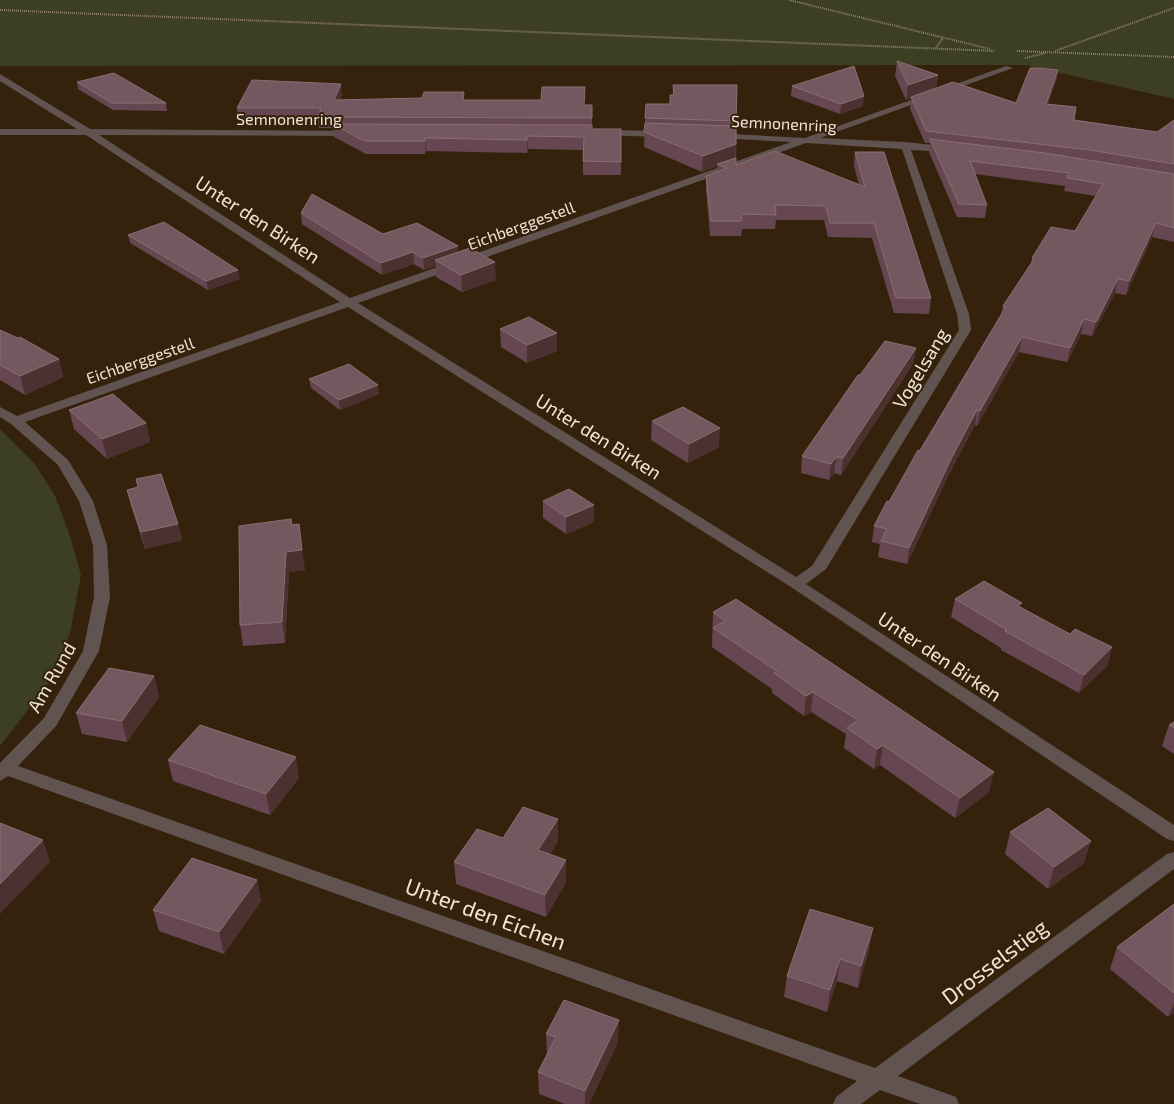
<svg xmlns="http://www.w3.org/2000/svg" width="1174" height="1104" font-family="'Exo 2',sans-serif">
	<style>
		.green { fill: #3c3f21 }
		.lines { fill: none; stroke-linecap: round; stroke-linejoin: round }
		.path { stroke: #90806f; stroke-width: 2; stroke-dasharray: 1 1; stroke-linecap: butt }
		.street { fill: #615350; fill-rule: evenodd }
		.wall { fill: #664751 }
		.shaded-wall { fill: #4c3130 }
		.building { fill: #75585f; stroke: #896e72 }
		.labels { text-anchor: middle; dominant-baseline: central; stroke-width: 4; stroke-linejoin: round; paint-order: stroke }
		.far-street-label { font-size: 16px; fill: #f1e4d7; stroke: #35220d }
		.street-label { font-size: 19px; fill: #f1e4d7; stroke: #35220d }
		.near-street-label { font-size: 22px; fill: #f1e4d7; stroke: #35220d }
	</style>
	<rect width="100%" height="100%" fill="#35220d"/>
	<g class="green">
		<path d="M0,0H1174V99L1026,65L0,66Z"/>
		<path d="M0,429L35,464L55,496L69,533L81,575L70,633L51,680L0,746Z"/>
	</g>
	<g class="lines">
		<g class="path">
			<path d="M789,0L990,49"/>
			<path d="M0,10L994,51"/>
			<path d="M936,48L943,38"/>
			<path d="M1017,51L1174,57"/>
			<path d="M1055,51L1174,8"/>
			<path d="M1025,58L1046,53"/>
		</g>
		<g class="street">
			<path d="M1006,66L1013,68L820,138L905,142L951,147V151L948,152L911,150L969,314L971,330L826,569L806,584L1174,825V841L1167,839L791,587L348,307L25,422L68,460L93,501L107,545L110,597L99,651L56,726L18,766L875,1068L1167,854L1174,852V869L898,1076L956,1097L959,1104H920L880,1090L861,1104H833L836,1097L857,1081L8,776L0,781V763L44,718L83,651L94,597L93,545L79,501L58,465L11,424L0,417V407L17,416L340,302L86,135H0V129H77L0,81V74L90,129L356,131V135L353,136L99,135L350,298L791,142L716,138L713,137V133L805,138ZM806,143L902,149L957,314L959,330L812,566L796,577L358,303Z"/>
			<path d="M601,130L663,131L668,134L663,137L598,135V131Z"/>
		</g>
	</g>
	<g class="wall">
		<path d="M897,61L938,75L936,88L1016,103L1058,70L1056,81L1048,104L1074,120L1157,132L1174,120V242L1152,237L1126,295L1115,293L1092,336L1081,334L1067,362L1019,352L977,426L975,425L949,474L907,564L878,557L880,544L872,542L874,526L1001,314L1003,306L1031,264L1032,258L1075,231L1096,196L1064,191L1065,186L975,174L987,205L985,218L957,217L929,152L930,143H925L910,109L911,98L906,100L895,76Z"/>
		<path d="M77,82L166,103L167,111L113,110L78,89Z"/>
		<path d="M673,85H737L736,165L859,185L854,166L855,152L931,298L929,314L894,313L872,238L828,237L824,220H776L775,229H742L741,236H710L706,190V176L717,172V166L702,172L644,147L646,104H670V95H673Z"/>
		<path d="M792,86L863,106L840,114L791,96Z"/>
		<path d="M342,94L340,100H541L585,97L584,105H592V129L621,162V175H583V150L528,149L527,153L426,151L425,154H366L334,137L333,128H319L318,119H238L237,108Z"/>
		<path d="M301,213L458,252L496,280L462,292L436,277V266L424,270L414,264L382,275L302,224Z"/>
		<path d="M128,235L240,279L208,290L130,243Z"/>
		<path d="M500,329L557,351L527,363L501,347Z"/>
		<path d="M0,330L59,359L63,377L25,395L0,380Z"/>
		<path d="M916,348L913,364L841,475L834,473L829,480L801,473L802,456L860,375Z"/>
		<path d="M309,379L379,394L340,410L311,388Z"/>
		<path d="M69,410L146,423L150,442L107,459L74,429Z"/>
		<path d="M652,421L719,447L688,463L651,440Z"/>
		<path d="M136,479L178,524L182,540L145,549L131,506L127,490L138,487Z"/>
		<path d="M543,501L594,522L566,534L543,518Z"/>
		<path d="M292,525L305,570L289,572L285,643L243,646L240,625Z"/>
		<path d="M955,599L1021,607L1070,634L1112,647L1107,666L1079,693L1001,650V648L951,617Z"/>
		<path d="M713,612L989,792L955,818L880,765L874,769L844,748L846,734L811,712L804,716L772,693V689L712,647Z"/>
		<path d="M154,676L159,697L127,742L82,734L76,713Z"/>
		<path d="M1174,722V754L1162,746L1169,725Z"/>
		<path d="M168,760L299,778L270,815L173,781Z"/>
		<path d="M1010,832L1084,863L1048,889L1005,854Z"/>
		<path d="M503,838L558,841L550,854L566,860V882L546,917L456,884L454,862Z"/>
		<path d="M257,880L261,901L224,954L159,931L153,910Z"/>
		<path d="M1174,904V1013L1168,1017L1110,969L1117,947Z"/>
		<path d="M873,928L869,950L858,988L837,981L827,1012L784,997L787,976Z"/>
		<path d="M546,1034L618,1042L589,1104H565L539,1094L538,1072L547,1055Z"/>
	</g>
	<g class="shaded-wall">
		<path d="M1058,70L1056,81L1044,116L1046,104Z"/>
		<path d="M938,75L936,89L906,100L908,85Z"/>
		<path d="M341,84L342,94L335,111L334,100Z"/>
		<path d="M864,96L863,106L840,114L841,104Z"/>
		<path d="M527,136L528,149L527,153Z"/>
		<path d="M425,138L426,151L425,154Z"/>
		<path d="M736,144L735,160L717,164V166L702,172L703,156Z"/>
		<path d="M1156,223L1152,237L1126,295L1129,281Z"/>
		<path d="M458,246V258L435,260L436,266L424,270L423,258Z"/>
		<path d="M413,252L414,264L382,275L381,263Z"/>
		<path d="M495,262L496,280L462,292L461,275Z"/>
		<path d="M238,270L240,279L208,290L206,281Z"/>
		<path d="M1118,279L1115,293L1092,336L1096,322Z"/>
		<path d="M1084,319L1081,334L1067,362L1070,348Z"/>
		<path d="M557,333V351L527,363V345Z"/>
		<path d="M1022,337L1019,352L977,426L980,411Z"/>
		<path d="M916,348L913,364L841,475L843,458Z"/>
		<path d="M59,359L63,377L25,395L20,376Z"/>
		<path d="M378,385L379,394L340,410L339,400Z"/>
		<path d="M977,410L975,425L949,474L907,564L909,548L951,459Z"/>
		<path d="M146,423L150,442L107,459L102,439Z"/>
		<path d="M720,428L719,447L688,463L689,444Z"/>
		<path d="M836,457L834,473L829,480L831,464Z"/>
		<path d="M594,505V522L566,534V517Z"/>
		<path d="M178,524L182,540L145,549L141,532Z"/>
		<path d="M299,524L305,570L289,572L285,643L282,622L286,552Z"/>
		<path d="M1112,647L1107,666L1079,693L1084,675Z"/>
		<path d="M154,676L159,697L127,742L122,721Z"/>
		<path d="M813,692L811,712L804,716L806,696Z"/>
		<path d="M883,745L880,765L874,769L877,749Z"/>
		<path d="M296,757L299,778L270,815L266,794Z"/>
		<path d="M994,772L989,792L955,818L960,798Z"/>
		<path d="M558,819V841L539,872L538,850Z"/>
		<path d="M43,840L50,862L0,914V884Z"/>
		<path d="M1091,841L1084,863L1048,889L1054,867Z"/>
		<path d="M566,860V882L546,917L545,895Z"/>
		<path d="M257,880L261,901L224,954L219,932Z"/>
		<path d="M873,928L869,950L858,988L861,966Z"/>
		<path d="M840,959L837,981L827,1012L830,990Z"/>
		<path d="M1174,1003V1013L1168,1017Z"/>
		<path d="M619,1020L618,1042L589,1104H585V1091Z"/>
	</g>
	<g class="building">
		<path d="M897,61L938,75L908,85Z"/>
		<path d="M854,66L864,96L841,104L792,86Z"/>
		<path d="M1030,68H1039L1058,70L1046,104L1076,107L1074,120L1157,132L1174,120V164L1090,150L926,131L911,97L953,82L1016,103Z"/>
		<path d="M114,73L166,103H112L77,82Z"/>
		<path d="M252,80L341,84L334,100L422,98L424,92H464L463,100H541L542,87H585L584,105H592V118L318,117L321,108H237Z"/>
		<path d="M673,85H737L736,121L645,118L646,104H670V95H674Z"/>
		<path d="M645,123L736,126V144L703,156L644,132Z"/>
		<path d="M333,124L592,125V129H621V162L583,161L584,137L527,136V140L425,138V141H364Z"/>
		<path d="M930,139L1045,153L1174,174V228L1156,223L1129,281L1118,279L1096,322L1084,319L1070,348L1022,337L980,411L977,410L951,459L909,548L881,541L887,529L874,526L887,501L889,502L918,450L920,451L1006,307L1003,306L1034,259L1032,258L1051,227L1075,231L1103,184L1067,178L1069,173L970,161L987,205L959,204Z"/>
		<path d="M775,151L865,187L855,152H884L931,298H896L874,223H830L826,206L775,205L776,215L741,214L742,221H711L706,176L727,168L717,164L736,158V165Z"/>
		<path d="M312,194L383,234L417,223L458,246L423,258L413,252L381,263L301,213Z"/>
		<path d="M164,222L238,270L206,281L128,235Z"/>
		<path d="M470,248L495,262L461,275L435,260Z"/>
		<path d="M529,317L557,333L527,345L500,329Z"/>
		<path d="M0,330L18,338L20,337L59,359L20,376L0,365Z"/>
		<path d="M885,341L916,348L843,458L836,457L831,464L802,456L858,375H860Z"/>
		<path d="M349,364L378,385L339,400L309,379Z"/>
		<path d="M113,394L146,423L102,439L69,410Z"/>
		<path d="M683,407L720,428L689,444L652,421Z"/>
		<path d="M161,474L178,524L141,532L127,490L138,487L136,479Z"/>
		<path d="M569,489L594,505L566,517L543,501Z"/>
		<path d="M291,519L292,525L299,524L302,550L286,552L282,622L240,625L239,526Z"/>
		<path d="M984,581L1022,603L1018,606L1070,634L1075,629L1112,647L1084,675L1005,631L1007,630L955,599Z"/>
		<path d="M736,599L994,772L960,798L883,745L877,749L847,728L858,720L813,692L806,696L774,673L777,671L713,628L725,621L713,612Z"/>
		<path d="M109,668L154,676L122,721L76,713Z"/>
		<path d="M1174,722V728L1169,725Z"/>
		<path d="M200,725L296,757L266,794L168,760Z"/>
		<path d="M523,807L558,819L538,850L566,860L545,895L454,862L477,829L503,838Z"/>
		<path d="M1048,808L1091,841L1054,867L1010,832Z"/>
		<path d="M0,823L43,840L0,884Z"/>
		<path d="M192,858L257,880L219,932L153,910Z"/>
		<path d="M1174,904V993L1117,947Z"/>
		<path d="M810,909L873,928L861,966L840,959L830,990L787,976Z"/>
		<path d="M564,1000L619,1020L585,1091L538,1072L556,1037L546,1034Z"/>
	</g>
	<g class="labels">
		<g class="far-street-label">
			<text x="289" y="118">Semnonenring</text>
			<text transform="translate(784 123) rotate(3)">Semnonenring</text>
			<text transform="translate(521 225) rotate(-20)">Eichberggestell</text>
			<text transform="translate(140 360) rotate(-19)">Eichberggestell</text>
		</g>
		<g class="street-label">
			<text transform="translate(258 219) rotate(33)">Unter den Birken</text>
			<text transform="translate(920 368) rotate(-59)">Vogelsang</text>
			<text transform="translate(599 436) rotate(32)">Unter den Birken</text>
			<text transform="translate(940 656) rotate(34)">Unter den Birken</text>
			<text transform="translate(51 677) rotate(-60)">Am Rund</text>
		</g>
		<g class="near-street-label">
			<text transform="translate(486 913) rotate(20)">Unter den Eichen</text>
			<text transform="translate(994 961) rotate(-37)">Drosselstieg</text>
		</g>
	</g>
</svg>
